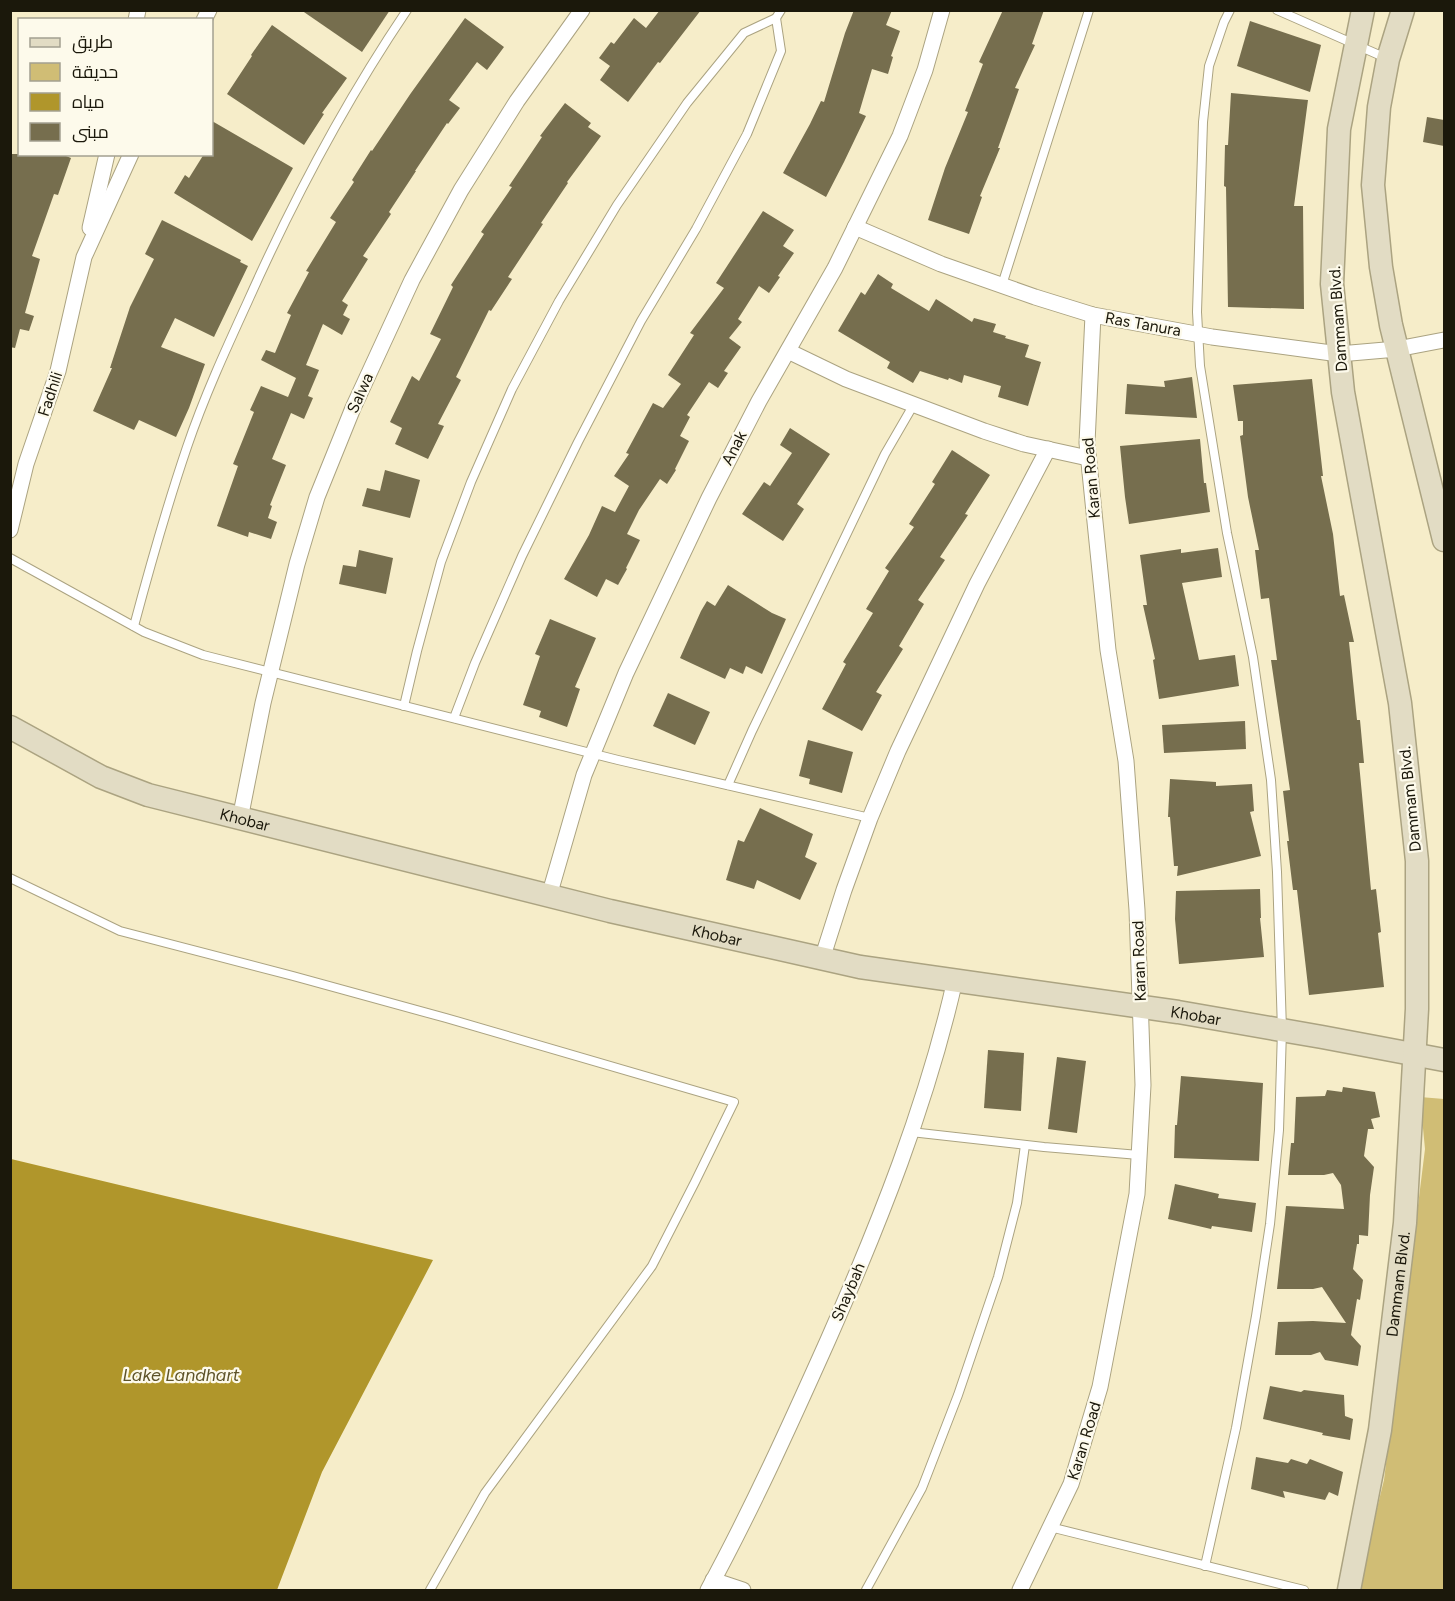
<svg xmlns="http://www.w3.org/2000/svg" width="1455" height="1601" font-family="Figtree,Cairo,sans-serif">
	<style>
		.green { fill: #d0bd75 }
		.water { fill: #b0962b }
		.building { fill: #766e4e }
		.lines { fill: none; stroke-linecap: round; stroke-linejoin: round }
		.lane-casing { stroke: #aba381; stroke-width: 10 }
		.street-casing { stroke: #aba381; stroke-width: 17 }
		.secondary-casing { stroke: #aba381; stroke-width: 25 }
		.lane { stroke: #fff; stroke-width: 8 }
		.street { stroke: #fff; stroke-width: 15 }
		.secondary { stroke: #e2dcc4; stroke-width: 22 }
		.labels { text-anchor: middle; dominant-baseline: central; stroke-width: 4.5; stroke-linejoin: round; paint-order: stroke }
		.street-label { font-size: 16px; fill: #1b180b; stroke: #fdfaeb }
		.water-label { font-size: 18px; font-style: italic; fill: #5e5329; stroke: #fdfaeb }
	</style>
	<rect width="100%" height="100%" fill="#f6edc9"/>
	<path class="green" d="M1420,1097L1444,1099V1590H1357L1384,1480L1425,1149Z"/>
	<path class="water" d="M11,1159L433,1260L322,1472L277,1590H11Z"/>
	<g class="building">
		<path d="M301,10H390L362,52Z"/>
		<path d="M660,10H701L660,63L658,62L628,102L600,80L610,66L599,58L611,42L614,44L634,18L646,28Z"/>
		<path d="M854,10H892L886,25L900,31L891,56L893,57L888,74L872,69L859,113L866,116L844,162L826,197L783,173L810,124L821,101L824,102L845,33Z"/>
		<path d="M1003,10H1044L1032,44L1035,45L1015,88L1019,89L998,148H1000L980,196L982,197L969,234L928,220L945,168L968,112L965,111L983,64L979,62Z"/>
		<path d="M465,18L504,47L487,70L477,62L449,100L460,108L448,124L447,123L415,171H416L389,212L391,214L363,256L368,259L342,301L348,305L343,315L350,319L342,335L323,324L306,365L319,370L308,396L313,398L304,419L291,413L272,459L286,465L270,505L272,506L268,518L277,522L271,539L249,532L248,537L217,526L238,466L233,464L254,412L250,410L261,386L288,397L296,378L261,360L266,350L275,353L291,315L287,313L309,272L306,271L336,222L330,218L354,182L352,180L371,150L372,151L411,93Z"/>
		<path d="M1250,21L1321,45L1310,92L1237,66Z"/>
		<path d="M272,25L347,78L322,113L324,114L304,145L227,94L252,56L251,55Z"/>
		<path d="M1231,93L1308,100L1294,206H1303L1304,309L1228,307L1226,187L1224,186L1225,145H1228Z"/>
		<path d="M565,103L591,123L588,127L601,136L567,182L568,183L541,223L543,224L508,277L512,279L491,311L489,310L456,377L461,380L438,424L444,426L428,459L395,444L402,428L390,422L412,376L419,381L441,339L430,334L453,287L451,285L484,234L481,232L512,187L509,186L542,137L540,136Z"/>
		<path d="M1427,117L1444,120V146L1423,142Z"/>
		<path d="M212,121L293,168L252,241L174,193L185,175L189,178L204,154H212Z"/>
		<path d="M10,154H61L71,158L58,195L54,194L32,256L40,259L25,313L34,316L29,331L20,329L15,348L10,347Z"/>
		<path d="M763,211L794,230L783,246L794,253L778,276L780,277L769,293L759,286L738,319L742,322L729,338L741,347L724,371L728,373L718,388L709,382L687,415L690,417L680,436L689,441L675,469L676,470L667,484L660,479L639,510L627,534L640,540L626,568L627,569L618,585L606,579L597,597L564,579L589,535L602,506L615,512L629,486L614,476L629,454L626,453L653,403L663,408L681,384L668,375L694,335L690,333L724,288L716,283Z"/>
		<path d="M162,220L241,260L240,262L248,266L214,337L175,318L161,347L205,364L189,408L176,437L139,420L134,430L93,411L112,368H110L130,307L154,259L145,254Z"/>
		<path d="M878,274L893,284L891,288L929,311L936,299L972,322L974,318L996,324L993,332L1006,336L1005,338L1029,345L1025,357L1041,362L1028,406L998,397L1001,386L964,375L962,383L949,378L948,380L920,371L913,383L887,368L890,362L838,331L861,292L865,295Z"/>
		<path d="M1192,377L1197,418L1125,414L1127,384L1165,387L1164,381Z"/>
		<path d="M1312,379L1323,476H1321L1333,534L1340,596L1344,595L1354,642H1349L1357,720H1360L1364,763H1359L1371,890L1376,889L1381,932L1378,933L1384,987L1309,995L1297,890H1293L1287,841H1289L1283,791L1290,790L1271,660H1277L1269,598L1261,599L1255,550H1259L1248,497L1240,436L1243,435V421H1238L1233,385Z"/>
		<path d="M790,428L830,454L797,504L804,509L783,541L742,514L764,482L770,486L792,453L780,445Z"/>
		<path d="M1200,439L1204,483H1206L1210,512L1129,524L1125,497L1120,446Z"/>
		<path d="M952,450L990,475L965,514L968,515L940,557L945,560L918,600L924,604L899,646L903,649L876,692L882,695L862,731L822,709L846,664L843,662L873,613L866,609L889,571L885,568L914,527L909,524L935,484L932,482Z"/>
		<path d="M385,470L420,480L410,518L362,506L367,488L380,491Z"/>
		<path d="M1218,548L1222,577L1182,583L1199,660L1235,655L1239,686L1159,699L1153,660L1155,659L1143,605H1147L1140,555L1181,549V553Z"/>
		<path d="M359,550L393,558L386,594L339,584L343,565L356,567Z"/>
		<path d="M728,585L772,613L786,619L762,674L746,666L743,674L730,668L725,679L680,658L701,611L707,601L715,606Z"/>
		<path d="M550,619L596,638L575,687L580,689L567,727L539,717L541,711L523,705L540,656L535,654Z"/>
		<path d="M668,693L710,712L695,745L653,726Z"/>
		<path d="M1245,721L1246,749L1164,753L1162,725Z"/>
		<path d="M808,740L853,752L842,793L809,784L810,779L799,776Z"/>
		<path d="M1170,779L1216,782V786L1252,784L1254,811L1250,812L1261,856L1177,876L1178,866H1174L1170,817H1168Z"/>
		<path d="M760,808L813,834L805,857L817,863L800,900L757,880L754,889L726,880L738,840L744,842Z"/>
		<path d="M1260,889L1261,918H1260L1264,957L1179,964L1175,919L1176,891Z"/>
		<path d="M988,1050L1024,1053L1021,1111L984,1108Z"/>
		<path d="M1057,1057L1086,1061L1077,1133L1048,1129Z"/>
		<path d="M1181,1076L1263,1083L1259,1161L1174,1158L1175,1125H1177Z"/>
		<path d="M1343,1087L1375,1092L1380,1117L1371,1119L1374,1129H1368L1364,1156L1374,1167L1370,1195L1368,1236L1359,1235V1244H1357L1353,1269L1363,1280L1360,1300L1357,1299L1351,1335L1361,1346L1358,1366L1325,1360L1320,1352L1311,1355H1275L1278,1322L1313,1321L1346,1323L1322,1287L1313,1289H1277L1286,1206L1344,1209L1341,1185L1333,1173L1324,1175H1288L1291,1143H1294L1296,1097L1325,1096L1327,1090L1342,1092Z"/>
		<path d="M1175,1184L1219,1194L1218,1198L1256,1203L1252,1232L1212,1226L1211,1229L1168,1219Z"/>
		<path d="M1270,1386L1301,1392L1304,1390L1344,1395L1345,1416L1353,1419L1350,1440L1322,1435L1323,1433L1263,1419Z"/>
		<path d="M1256,1457L1288,1463L1291,1459L1307,1464L1310,1459L1343,1472L1338,1496L1329,1492L1325,1500L1283,1491L1285,1498L1251,1489Z"/>
	</g>
	<g class="lines">
		<g class="lane-casing">
			<g id="lane">
				<path d="M1277,10L1386,58"/>
				<path d="M1002,285L1089,10"/>
				<path d="M10,558L144,632L203,655L618,760L870,818"/>
				<path d="M134,626C150,566 167,506 187,447C204,397 226,349 248,301C293,200 345,102 407,10"/>
				<path d="M404,706L417,651L441,562L471,482L512,389L559,301L617,205L687,103L744,33L776,18"/>
				<path d="M454,718L475,663L522,556L578,442L641,321L696,229L747,134L781,51L776,18L781,10"/>
				<path d="M728,785L752,731L885,454L914,404"/>
				<path d="M10,878L120,931L293,976L446,1018L734,1102L695,1182L652,1266L485,1493L430,1590"/>
				<path d="M911,1132L1044,1147L1139,1155"/>
				<path d="M1050,1527L1304,1590"/>
				<path d="M1205,1566L1236,1428L1256,1316L1270,1224L1279,1130L1282,1030L1277,872L1271,780L1253,657L1227,533L1200,366L1197,312L1203,122L1209,66L1224,22L1230,10"/>
				<path d="M866,1590L922,1488L958,1395L998,1277L1017,1203L1025,1145"/>
			</g>
		</g>
		<g class="street-casing">
			<g id="street">
				<path d="M136,20L138,10"/>
				<path d="M204,20L209,10"/>
				<path d="M855,227L941,264L1035,297L1093,315L1212,337L1339,354L1397,349L1444,340"/>
				<path d="M90,228L107,154"/>
				<path d="M788,351L846,379L984,431L1024,444L1088,458"/>
				<path d="M10,530L26,464L58,371L84,257L131,154"/>
				<path d="M240,819L263,703L297,564L317,497L353,408L412,280L461,190L517,101L582,10"/>
				<path d="M549,896L584,775L626,673L709,498L759,401L835,268L900,136L925,70L942,10"/>
				<path d="M822,959L844,890L870,818L898,751L977,584L1048,449"/>
				<path d="M713,1580L743,1590"/>
				<path d="M708,1590C752,1509 790,1425 828,1340C879,1224 927,1104 955,980"/>
				<path d="M1020,1590L1071,1484L1100,1387L1137,1194L1143,1085L1137,910L1126,761L1108,650L1087,443L1093,315"/>
			</g>
		</g>
		<g class="secondary-casing">
			<g id="secondary">
				<path d="M1403,10L1388,59L1379,107L1373,185L1381,267L1391,325L1444,540"/>
				<path id="s1" d="M10,727L101,777L148,795L610,911L860,967L1178,1012L1322,1037L1444,1060"/>
				<path id="s2" d="M1349,1590L1380,1430L1405,1223L1417,1009V861L1400,703L1343,392L1332,284L1339,129L1363,10"/>
			</g>
		</g>
		<use href="#lane" class="lane"/>
		<use href="#street" class="street"/>
		<use href="#secondary" class="secondary"/>
	</g>
	<g class="labels">
		<g class="street-label">
			<text transform="translate(1338 319) rotate(-94)">Dammam Blvd.</text>
			<text transform="translate(1143 324) rotate(10)">Ras Tanura</text>
			<text transform="translate(360 393) rotate(-66)">Salwa</text>
			<text transform="translate(50 394) rotate(-72)">Fadhili</text>
			<text transform="translate(734 448) rotate(-63)">Anak</text>
			<text transform="translate(1091 478) rotate(-95)">Karan Road</text>
			<text transform="translate(1410 799) rotate(-96)">Dammam Blvd.</text>
			<text stroke="none"><textPath href="#s1" startOffset="254">Khobar</textPath></text>
			<text stroke="none"><textPath href="#s1" startOffset="740">Khobar</textPath></text>
			<text transform="translate(1139 961) rotate(-92)">Karan Road</text>
			<text stroke="none"><textPath href="#s1" startOffset="1226">Khobar</textPath></text>
			<text stroke="none"><textPath href="#s2" startOffset="310">Dammam Blvd.</textPath></text>
			<text transform="translate(848 1292) rotate(-67)">Shaybah</text>
			<text transform="translate(1084 1441) rotate(-73)">Karan Road</text>
		</g>
		<g class="water-label">
			<text x="181" y="1375">Lake Landhart</text>
		</g>
	</g>
	<rect width="1455" height="1601" fill="none" stroke="#1b180b" stroke-width="24"/>
	<rect x="18" y="18" width="195" height="138" fill="#fdfaeb" stroke="#a3a091" stroke-width="1.5"/>
	<rect x="30" y="38" width="30" height="9" fill="#e2dcc4" stroke="#a3a091" stroke-width="1.5"/>
	<text x="72" y="48" font-size="18" fill="#1b180b">طريق</text>
	<rect x="30" y="63" width="30" height="18" fill="#d0bd75" stroke="#a3a091" stroke-width="1.5"/>
	<text x="72" y="78" font-size="18" fill="#1b180b">حديقة</text>
	<rect x="30" y="93" width="30" height="18" fill="#b0962b" stroke="#a3a091" stroke-width="1.5"/>
	<text x="72" y="108" font-size="18" fill="#1b180b">مياه</text>
	<rect x="30" y="123" width="30" height="18" fill="#766e4e" stroke="#a3a091" stroke-width="1.5"/>
	<text x="72" y="138" font-size="18" fill="#1b180b">مبنى</text>
</svg>
